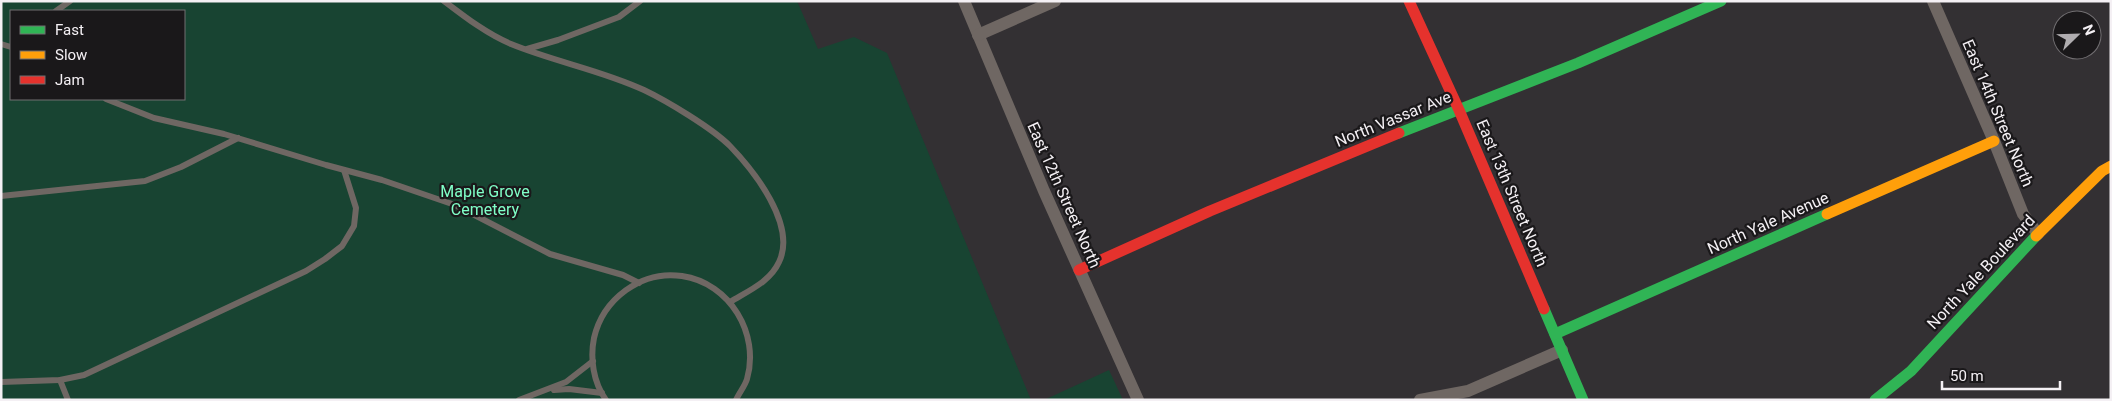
<svg xmlns="http://www.w3.org/2000/svg" width="2112" height="401" font-family="Roboto,sans-serif">
	<style>
		.green { fill: #184432; fill-rule: evenodd }
		.lines { fill: none; stroke-linecap: round; stroke-linejoin: round }
		.lane { stroke: #6f6763; stroke-width: 6 }
		.street { stroke: #6f6763; stroke-width: 12 }
		.fast { stroke: #30b455; stroke-width: 11 }
		.slow { stroke: #ff9f0a; stroke-width: 11 }
		.jam { stroke: #e5322d; stroke-width: 11 }
		.labels { text-anchor: middle; dominant-baseline: central; stroke-width: 4.5; stroke-linejoin: round; paint-order: stroke }
		.street-label { font-size: 16px; fill: #f4f0f4; stroke: #1a181a }
		.park-label { font-size: 16px; fill: #80ffc8; stroke: #1a181a }
	</style>
	<rect width="100%" height="100%" fill="#333033"/>
	<g class="green">
		<path d="M1,1H797L818,49L854,37L887,53L1031,400H1ZM11,11H184V99H11Z"/>
		<path d="M1109,370L1123,400H1044Z"/>
	</g>
	<g class="lines">
		<g class="lane">
			<path d="M444,1C465,17 487,34 511,44C555,62 601,70 644,90C667,101 712,128 730,146C754,171 797,225 779,262C770,282 748,291 730,302"/>
			<path d="M56,11L70,1"/>
			<path d="M1,44L11,47"/>
			<path d="M527,49L558,40L619,17L640,1"/>
			<path d="M106,99L154,118L224,134L326,165L382,180L455,205L550,254L623,275L639,283"/>
			<path d="M1,196L145,181L181,167L238,138"/>
			<path d="M60,380L68,400"/>
			<path d="M1,382L60,380L84,375L306,271L325,259L342,246L354,226L356,208L344,170"/>
			<path d="M554,390L569,389L602,393"/>
			<path d="M519,400L566,382L593,361"/>
			<path d="M606,400C593,382 590,358 594,338C603,299 641,270 682,276C730,283 760,334 747,379C745,386 739,393 736,400"/>
		</g>
		<g class="street">
			<path d="M964,1L1044,191L1138,400"/>
			<path d="M1933,1L1994,141L2023,214L2038,234"/>
			<path d="M978,35L1055,1"/>
			<path d="M1420,400L1468,391L1562,350"/>
		</g>
		<g class="fast">
			<path d="M1399,133L1578,63L1721,1"/>
			<path d="M1544,309L1583,400"/>
			<path d="M1555,334L1827,214"/>
			<path d="M1875,400L1911,371L2036,236"/>
		</g>
		<g class="slow">
			<path d="M1827,214L1994,141"/>
			<path d="M2036,236L2102,171L2111,166"/>
		</g>
		<g class="jam">
			<path d="M1409,1L1459,110L1544,309"/>
			<path d="M1079,270L1210,211L1399,133"/>
		</g>
	</g>
	<g class="labels">
		<g class="street-label">
			<text transform="translate(1998 113) rotate(67)">East 14th Street North</text>
			<text transform="translate(1393 119) rotate(-22)">North Vassar Ave</text>
			<text transform="translate(1512 193) rotate(67)">East 13th Street North</text>
			<text transform="translate(1064 195) rotate(66)">East 12th Street North</text>
			<text transform="translate(1768 223) rotate(-24)">North Yale Avenue</text>
			<text transform="translate(1981 272) rotate(-47)">North Yale Boulevard</text>
		</g>
		<g class="park-label">
			<text x="485" y="191">Maple Grove<tspan x="485" dy="18">Cemetery</tspan></text>
		</g>
	</g>
	<rect width="2112" height="401" fill="none" stroke="#f4f0f4" stroke-width="5"/>
	<rect x="10" y="10" width="175" height="90" fill="#1a181a" stroke="#716e71"/>
	<rect x="20" y="26" width="25" height="8" fill="#30b455" stroke="#716e71"/>
	<text x="55" y="35" font-size="15" fill="#f4f0f4">Fast</text>
	<rect x="20" y="51" width="25" height="8" fill="#ff9f0a" stroke="#716e71"/>
	<text x="55" y="60" font-size="15" fill="#f4f0f4">Slow</text>
	<rect x="20" y="76" width="25" height="8" fill="#e5322d" stroke="#716e71"/>
	<text x="55" y="85" font-size="15" fill="#f4f0f4">Jam</text>
	<g transform="translate(2077 35) rotate(67)"><circle r="24" fill="#1a181a" stroke="#716e71"/>
	<path d="M0-4L9 19L0 12L-9 19Z" fill="#b0adb0"/>
	<text y="-8" font-size="14" font-weight="bold" text-anchor="middle" fill="#f4f0f4">N</text>
	</g>
	<path d="M1942 381v8h118v-8" fill="none" stroke="#f4f0f4" stroke-width="2.5"/>
	<text x="1950" y="381" font-size="15" fill="#f4f0f4" stroke="#1a181a" stroke-width="4" paint-order="stroke">50 m</text>
</svg>
